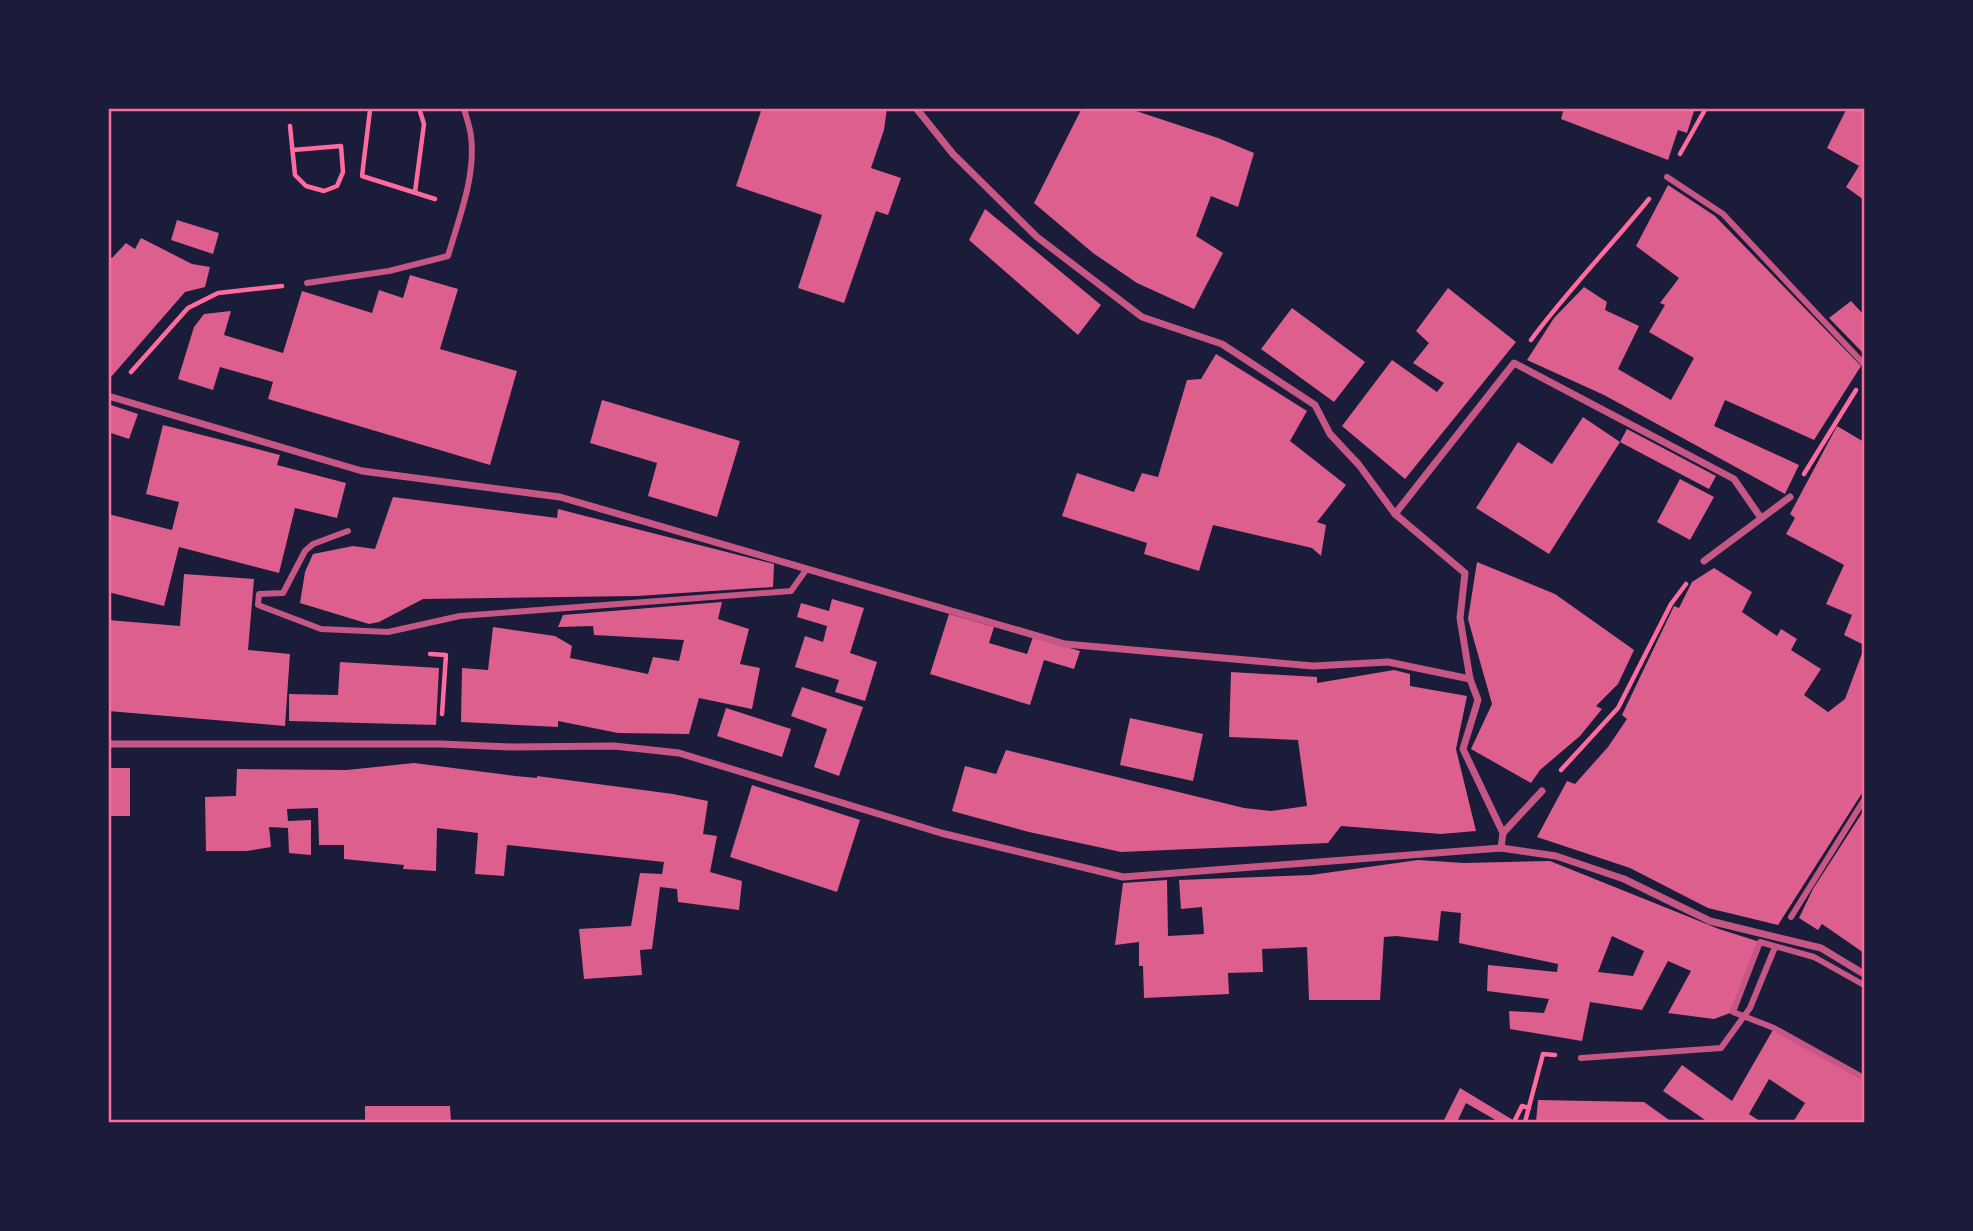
<svg xmlns="http://www.w3.org/2000/svg" width="1973" height="1231" font-family="'Space Grotesk',sans-serif">
	<style>
		.building { fill: #dd5f8e; fill-rule: evenodd }
		.lines { fill: none; stroke-linecap: round; stroke-linejoin: round }
		.path { stroke: #ff6b9d; stroke-width: 4.5 }
		.pedestrian { stroke: #c65784; stroke-width: 6 }
		.minor { stroke: #c65784; stroke-width: 7 }
		.neatline { fill: none; stroke: #ff6b9d; stroke-width: 2.5 }
	</style>
	<rect width="100%" height="100%" fill="#1b1b3a"/>
	<g class="building">
		<path d="M762,108H887L884,130L871,168L901,178L888,215L876,211L844,303L798,288L822,215L736,186Z"/>
		<path d="M1082,108H1127L1218,138L1254,153L1238,207L1211,196L1196,236L1223,253L1194,309L1137,283L1093,253L1034,203Z"/>
		<path d="M1564,108H1695L1687,133L1678,130L1668,160L1561,119Z"/>
		<path d="M1847,108H1864V200L1846,187L1859,166L1827,148Z"/>
		<path d="M1668,185L1715,216L1861,366L1814,440L1725,400L1714,426L1799,465L1785,494L1604,395L1527,360L1554,318L1584,287L1607,302L1605,310L1639,326L1618,369L1671,400L1694,358L1649,332L1665,305L1660,303L1679,278L1636,246Z"/>
		<path d="M985,209L1101,305L1078,335L969,240Z"/>
		<path d="M177,220L219,233L213,254L171,240Z"/>
		<path d="M141,238L192,264L210,267L205,287L185,292L111,377L108,374V255L112,258L126,243L135,249Z"/>
		<path d="M410,275L458,289L440,349L517,371L490,465L268,399L273,382L220,367L213,390L178,379L194,327L204,314L231,311L224,335L283,353L302,291L372,313L379,290L403,298Z"/>
		<path d="M1448,288L1516,342L1405,479L1342,426L1392,360L1437,392L1444,383L1413,363L1429,343L1416,331Z"/>
		<path d="M1851,301L1864,315V354L1829,318Z"/>
		<path d="M1292,308L1365,362L1334,402L1261,349Z"/>
		<path d="M1216,354L1307,411L1290,441L1346,485L1317,522L1326,525L1321,556L1312,548L1213,525L1199,571L1144,554L1147,543L1062,516L1077,473L1134,492L1142,473L1158,477L1187,380L1201,379Z"/>
		<path d="M602,400L740,441L717,517L648,496L657,463L590,443Z"/>
		<path d="M108,404L138,414L129,439L108,432Z"/>
		<path d="M1583,417L1620,442L1549,554L1476,508L1518,442L1552,464Z"/>
		<path d="M163,425L280,455L277,465L346,483L337,518L295,508L279,573L179,547L164,606L108,592V514L172,530L179,502L146,494Z"/>
		<path d="M1837,426L1864,442V645L1844,635L1852,615L1826,604L1844,565L1786,534L1795,518L1790,514Z"/>
		<path d="M1627,429L1716,476L1709,489L1620,442Z"/>
		<path d="M1680,479L1714,497L1690,540L1657,522Z"/>
		<path d="M393,497L557,518L558,509L774,564L773,587L637,596L423,599L379,622L369,624L300,603L305,572L313,554L353,546L375,549Z"/>
		<path d="M1477,562L1555,594L1634,650L1618,684L1596,706L1602,709L1580,736L1540,770L1531,783L1471,749L1492,704L1468,619Z"/>
		<path d="M1714,568L1752,592L1742,612L1777,636L1781,629L1797,639L1791,650L1821,669L1804,695L1828,712L1845,699L1864,648V790L1778,925L1708,908L1630,868L1537,837L1567,781L1575,784L1608,747L1627,719L1622,715L1674,606L1679,608L1692,582Z"/>
		<path d="M184,574L254,579L248,650L290,654L285,726L108,711V620L180,626Z"/>
		<path d="M832,599L864,608L850,653L877,662L865,701L835,692L839,680L795,667L805,636L823,642L827,626L797,617L801,603L829,611Z"/>
		<path d="M722,602L718,619L749,629L740,664L760,668L752,709L699,698L689,734L618,733L558,721V727L461,722L462,668L488,670L493,627L555,636L572,646L570,658L648,674L653,657L679,661L684,640L594,635L593,626L558,627L563,615Z"/>
		<path d="M949,614L994,627L989,643L1027,654L1033,637L1080,651L1074,669L1044,660L1030,705L930,674Z"/>
		<path d="M340,662L439,668L436,725L289,721V694L338,695Z"/>
		<path d="M1394,670L1410,674V686L1467,696L1456,749L1476,831L1441,834L1341,826L1328,843L1121,852L1029,832L952,811L965,766L996,774L1006,750L1244,808L1271,811L1307,806L1298,740L1229,737L1231,672L1317,677V683Z"/>
		<path d="M802,687L863,707L839,776L814,767L827,729L791,716Z"/>
		<path d="M726,708L791,729L782,757L717,736Z"/>
		<path d="M1130,718L1203,734L1193,781L1120,765Z"/>
		<path d="M414,763L515,776L537,778V776L673,794L708,801L703,834L717,836L710,872L742,881L739,910L678,902L677,889L660,887L652,949L640,950L642,975L584,979L579,929L631,926L640,873L662,874L664,862L507,845L504,876L475,874L478,833L437,828L436,871L403,869L404,865L344,859V845H319L318,808L287,809L288,821L311,820V855L289,853L288,828L269,827L271,847L247,851H206L205,797L236,796L237,769L347,770Z"/>
		<rect x="108" y="768" width="22" height="48"/>
		<path d="M752,785L860,820L837,892L730,857Z"/>
		<path d="M1864,810V953L1822,924L1818,930L1799,918L1813,889Z"/>
		<path d="M1418,860L1464,863L1550,861L1719,929L1760,942L1733,1012L1714,1019L1668,1013L1691,971L1668,961L1642,1010L1590,1002L1582,1041L1510,1029L1509,1011L1544,1013L1549,999L1487,991L1488,965L1557,972L1558,964L1459,943L1461,913L1441,911L1438,941L1396,936L1384,937L1380,1000H1309L1307,947L1262,949L1263,972L1228,973L1229,994L1144,998L1143,966H1139V942L1115,945L1123,883L1167,880L1168,936L1204,934L1202,907L1181,909L1179,880L1311,875ZM1612,936L1644,951L1633,976L1598,972Z"/>
		<path d="M1774,1028L1864,1078V1122H1793L1805,1103L1769,1079L1749,1114L1761,1122H1708L1663,1091L1682,1065L1732,1101Z"/>
		<path d="M1460,1088L1513,1120L1511,1122H1499L1466,1103L1457,1122H1443Z"/>
		<path d="M1538,1100L1644,1102L1672,1122H1536Z"/>
		<path d="M365,1106H450L451,1122H365Z"/>
	</g>
	<g class="lines">
		<g class="path">
			<path d="M373,108L370,110L362,176L435,199"/>
			<path d="M290,126L295,175L306,186L324,191L337,186L343,172L341,146L293,150"/>
			<path d="M1680,154L1706,108"/>
			<path d="M415,192L424,124L419,108"/>
			<path d="M1531,340C1568,290 1611,246 1649,199"/>
			<path d="M131,372L188,308L218,293L282,286"/>
			<path d="M1804,474L1856,390"/>
			<path d="M430,654L446,655L442,714"/>
			<path d="M1561,770L1618,708L1671,604L1686,584"/>
			<path d="M1514,1122L1522,1106L1529,1108"/>
			<path d="M1525,1122L1543,1054L1555,1055"/>
		</g>
		<g class="pedestrian">
			<path d="M1667,177L1723,214L1864,364"/>
			<path d="M307,283L389,271L448,256C459,218 476,176 471,136C470,127 466,117 464,108"/>
			<path d="M348,531L313,544L305,551L283,593L259,594L258,605L321,629L388,632L460,616L791,591L806,570"/>
			<path d="M1791,917L1864,800"/>
			<path d="M1864,985L1814,957L1760,942L1733,1012L1774,1028L1864,1078"/>
			<path d="M1581,1058L1721,1048L1750,1008L1775,947"/>
		</g>
		<g class="minor">
			<path d="M916,108L953,154L1037,237L1142,317L1222,344L1315,405L1330,434L1359,465L1395,514L1465,573L1460,618L1470,679L1478,700L1463,749L1503,833L1501,848"/>
			<path d="M108,396L362,471L560,497L1065,644L1313,666L1388,662L1470,679"/>
			<path d="M1395,514L1514,363L1734,479L1761,518"/>
			<path d="M1704,561L1790,497"/>
			<path d="M108,744H441L512,747L614,746L679,753L941,833L1123,877L1501,848L1556,856L1624,879L1710,921L1821,948L1864,974"/>
			<path d="M1503,833L1542,791"/>
		</g>
	</g>
	<rect width="1973" height="1231" fill="none" stroke="#1b1b3a" stroke-width="220"/>
	<rect x="110" y="110" width="1753" height="1011" class="neatline"/>
</svg>
